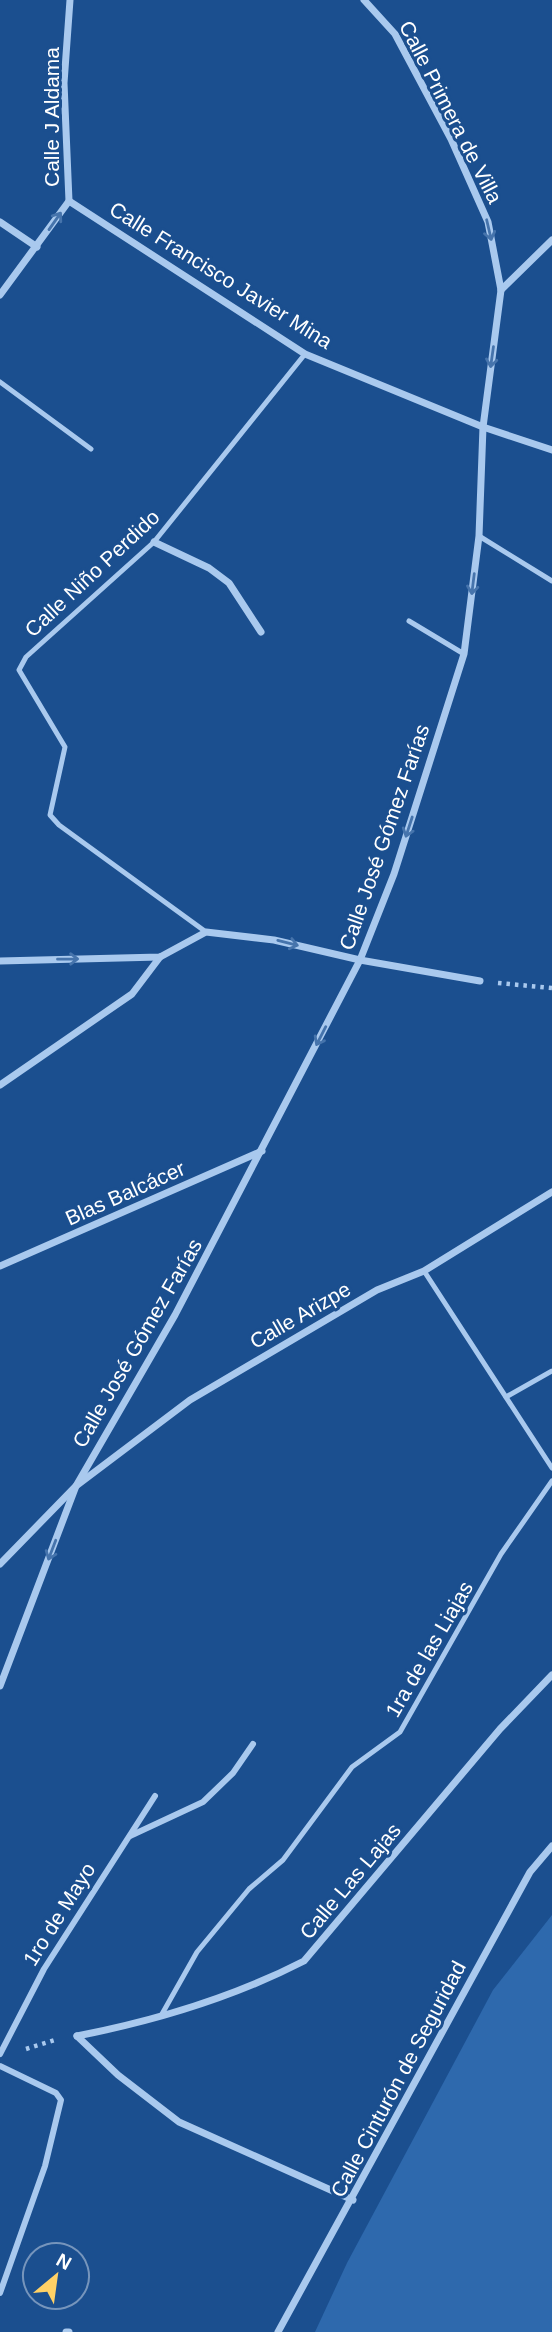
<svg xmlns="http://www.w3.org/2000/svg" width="552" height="2332" font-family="Arial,sans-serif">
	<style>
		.green { fill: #2e69ad }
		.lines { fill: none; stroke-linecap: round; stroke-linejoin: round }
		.path { stroke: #a9c9ee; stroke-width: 4.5; stroke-dasharray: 3.5 5; stroke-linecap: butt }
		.service { stroke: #a9c9ee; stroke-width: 5 }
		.pedestrian { stroke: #a9c9ee; stroke-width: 6 }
		.minor { stroke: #a9c9ee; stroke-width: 7 }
		.oneway { stroke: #4674ac }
		.labels { text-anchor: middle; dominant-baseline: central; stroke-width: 6; stroke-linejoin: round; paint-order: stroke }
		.street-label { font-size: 21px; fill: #fff; stroke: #1b4f8f }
	</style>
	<rect width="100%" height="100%" fill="#1b4f8f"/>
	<path class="green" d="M552,1915V2332H315L347,2263L493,1990Z"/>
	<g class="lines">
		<g class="path">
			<path d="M498,983L552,988"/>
			<path d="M26,2049L58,2039"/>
		</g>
		<g class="service">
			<path d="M0,382L91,449"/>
			<path d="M479,536L552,581"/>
			<path d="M409,621L464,654"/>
			<path d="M206,932L59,825L50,815L65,747L19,670L26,657L154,542L305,354"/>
			<path d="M424,1271L552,1468"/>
			<path d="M506,1397L552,1371"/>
			<path d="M162,2014L197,1952L249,1889L283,1860L352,1767L400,1732L501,1554L552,1481"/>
		</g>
		<g class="pedestrian">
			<path d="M130,1836L203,1802L233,1773L253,1744"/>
			<path d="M0,2054L44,1969L155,1796"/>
			<path d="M0,2066L56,2093L61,2100L45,2166L0,2293"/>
		</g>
		<g class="minor">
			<path d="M69,201L305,354L483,427L552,450"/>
			<path d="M0,222L37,247"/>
			<path d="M501,290L552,240"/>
			<path d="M0,295L69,201L64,83L70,0"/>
			<path d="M154,542L209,568L229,583L261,632"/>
			<path d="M0,961L160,957L206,932L274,940L360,960L480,981"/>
			<path d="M0,1085L132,994L160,957"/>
			<path d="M0,1266L262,1151"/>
			<path d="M0,1564L76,1486L190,1400L377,1290L424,1271L552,1192"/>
			<path d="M0,1686L76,1486L175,1315L360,960L394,874L464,654L479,536L483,427L501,290L488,222L451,139L395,34L364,0"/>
			<path d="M77,2036C154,2021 234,1997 304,1961L500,1729L552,1675"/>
			<path d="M77,2036L118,2075L179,2122L353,2200"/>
			<path d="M66,2332H69"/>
			<path d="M278,2332L530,1872L552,1846"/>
		</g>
	</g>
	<defs><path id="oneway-shaft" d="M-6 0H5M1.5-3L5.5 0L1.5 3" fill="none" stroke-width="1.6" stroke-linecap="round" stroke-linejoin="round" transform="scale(1.75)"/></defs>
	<g class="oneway">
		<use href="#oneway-shaft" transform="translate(55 221) rotate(-55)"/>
		<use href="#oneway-shaft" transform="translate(489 230) rotate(77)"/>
		<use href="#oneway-shaft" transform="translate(492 357) rotate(98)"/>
		<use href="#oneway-shaft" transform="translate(473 584) rotate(97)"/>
		<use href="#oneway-shaft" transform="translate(409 827) rotate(108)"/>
		<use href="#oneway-shaft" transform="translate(288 943) rotate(14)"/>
		<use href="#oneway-shaft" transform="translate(68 959) rotate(-1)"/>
		<use href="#oneway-shaft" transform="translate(321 1036) rotate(117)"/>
		<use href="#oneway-shaft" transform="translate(52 1550) rotate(111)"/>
	</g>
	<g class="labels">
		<g class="street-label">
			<text transform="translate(451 112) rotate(63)">Calle Primera de Villa</text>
			<text transform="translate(51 117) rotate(-90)">Calle J Aldama</text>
			<text transform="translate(221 275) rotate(32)">Calle Francisco Javier Mina</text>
			<text transform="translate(92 573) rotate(-43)">Calle Niño Perdido</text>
			<text transform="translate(384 837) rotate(-71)">Calle José Gómez Farías</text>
			<text transform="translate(125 1193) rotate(-24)">Blas Balcácer</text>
			<text transform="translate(300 1315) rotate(-30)">Calle Arizpe</text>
			<text transform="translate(137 1343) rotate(-60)">Calle José Gómez Farías</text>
			<text transform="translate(429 1649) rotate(-60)">1ra de las Liajas</text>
			<text transform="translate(350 1881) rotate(-50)">Calle Las Lajas</text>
			<text transform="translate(59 1914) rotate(-58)">1ro de Mayo</text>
			<text transform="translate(398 2079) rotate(-62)">Calle Cinturón de Seguridad</text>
		</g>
	</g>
	<g transform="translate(56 2276) rotate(29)"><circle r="33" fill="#1b4f8f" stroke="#7695bc" stroke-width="2"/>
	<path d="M0-5L12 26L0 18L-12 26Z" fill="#ffd166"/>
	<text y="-10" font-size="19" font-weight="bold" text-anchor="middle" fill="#ffffff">N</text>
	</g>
</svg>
